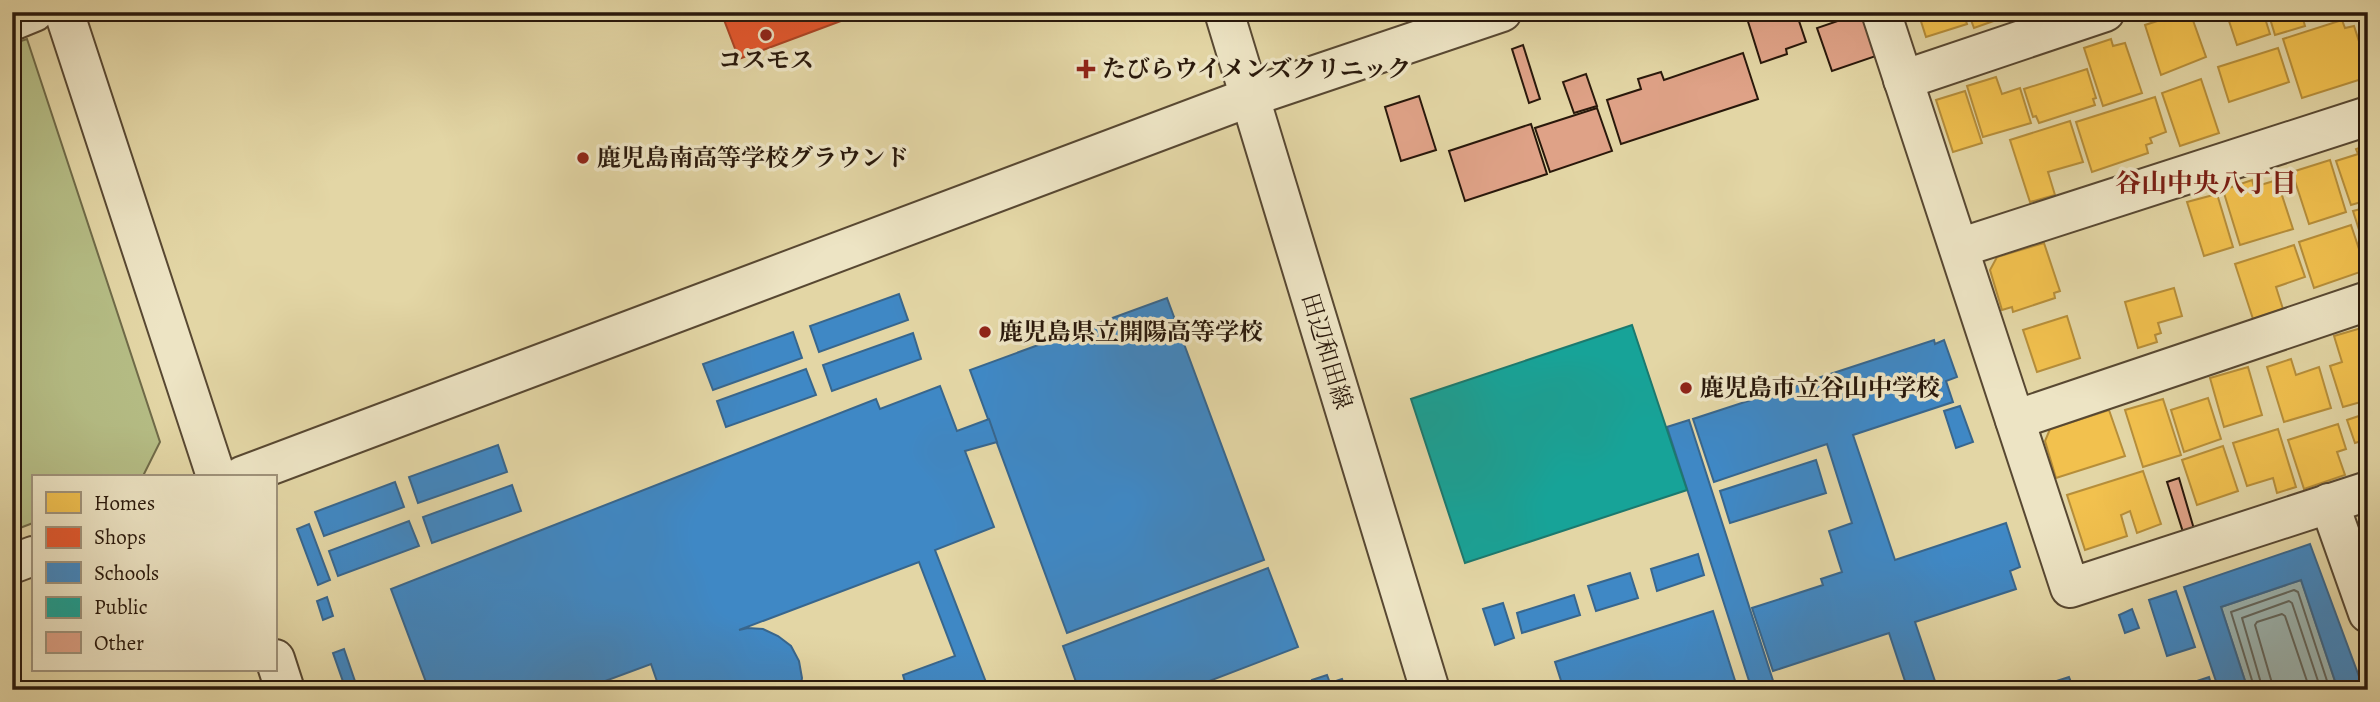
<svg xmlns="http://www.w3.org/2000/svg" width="2380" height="702" font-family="Alegreya,'Noto Serif JP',serif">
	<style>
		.green { fill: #b5bd85; stroke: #6f6a48; stroke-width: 2 }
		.water { fill: #9cb6b3; stroke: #6e7770; stroke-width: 2 }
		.homes { fill: #f2c14e; stroke: #b68e3a; stroke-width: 2 }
		.shops { fill: #e4572e; stroke: #ac4424; stroke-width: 2 }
		.schools { fill: #3f88c5; stroke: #38668d; stroke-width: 2 }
		.public { fill: #17a398; stroke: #1c796e; stroke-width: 2 }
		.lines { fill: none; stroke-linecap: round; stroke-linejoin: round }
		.shore { stroke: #62675f; stroke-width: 2 }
		.building { fill: #dfa287; stroke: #29180b; stroke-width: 2 }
		.minor-casing { stroke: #584832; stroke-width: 42 }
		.minor { stroke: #ede4c4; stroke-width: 38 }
		.poi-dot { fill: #8f2418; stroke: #ede4c4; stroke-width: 2.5 }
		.labels { text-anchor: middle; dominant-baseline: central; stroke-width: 7; stroke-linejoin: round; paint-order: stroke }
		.poi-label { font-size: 24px; font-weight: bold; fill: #29180b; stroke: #ede4c4; text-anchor: start }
		.street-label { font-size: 24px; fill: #29180b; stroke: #ede4c4 }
		.neighbourhood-label { font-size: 26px; font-weight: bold; fill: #7a1f14; stroke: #ede4c4 }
	</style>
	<rect width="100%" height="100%" fill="#e3d6a5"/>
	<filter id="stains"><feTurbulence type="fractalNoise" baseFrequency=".00286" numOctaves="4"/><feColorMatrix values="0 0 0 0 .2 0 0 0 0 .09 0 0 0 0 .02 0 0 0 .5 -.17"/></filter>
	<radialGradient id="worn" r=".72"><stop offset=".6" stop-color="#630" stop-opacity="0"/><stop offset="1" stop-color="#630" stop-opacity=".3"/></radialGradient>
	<path class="green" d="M27,39L160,442L143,476H33V523L12,531V44Z"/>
	<path class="water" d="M2301,580L2338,690H2248L2221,607Z"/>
	<g class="homes">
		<path d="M1918,12H1963L1967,24L1926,37Z"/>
		<path d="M1968,12H2001L2002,18L1974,28Z"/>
		<path d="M2185,12H2190L2206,57L2161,75L2145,25Z"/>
		<path d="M2226,12H2263L2270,34L2237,45Z"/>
		<path d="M2268,12H2301L2305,26L2275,35Z"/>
		<path d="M2342,20L2345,28L2354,26L2368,69V77L2302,98L2283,39Z"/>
		<path d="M2111,39L2113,46L2125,43L2142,93L2103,106L2084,48Z"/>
		<path d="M2278,48L2289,82L2229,102L2218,67Z"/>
		<path d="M2087,69L2096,98L2093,99L2095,105L2039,123L2036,116L2033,117L2024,89Z"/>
		<path d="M1996,77L2002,94L2020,88L2031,123L1983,137L1967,86Z"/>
		<path d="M2201,79L2219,133L2180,146L2162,93Z"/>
		<path d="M1965,91L1982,143L1953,152L1936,100Z"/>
		<path d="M2155,97L2166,132L2150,138L2152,143L2146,145L2148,153L2092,172L2076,122Z"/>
		<path d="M2070,121L2083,162L2048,172L2055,195L2030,202L2010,140Z"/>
		<path d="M2368,145V200L2351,205L2336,161L2358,154L2356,149Z"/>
		<path d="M2330,160L2346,212L2309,224L2292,172Z"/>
		<path d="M2252,180L2254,187L2277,180L2293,229L2240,245L2223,190Z"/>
		<path d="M2217,194L2233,247L2204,256L2187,202Z"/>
		<path d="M2368,207V258L2353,211Z"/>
		<path d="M2351,225L2366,270L2314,288L2299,242Z"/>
		<path d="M2044,243L2060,291L2054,293L2055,298L2013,312L2012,307L2002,310L1990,270L1997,257Z"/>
		<path d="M2294,245L2305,277L2276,287L2283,309L2253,319L2235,264Z"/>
		<path d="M2174,288L2182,316L2158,323L2161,333L2155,335L2157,342L2138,348L2125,302Z"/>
		<path d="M2067,316L2080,358L2037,372L2023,330Z"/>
		<path d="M2368,326V400L2343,407L2330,366L2342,362L2334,336Z"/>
		<path d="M2291,359L2296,375L2319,367L2331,408L2284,422L2267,367Z"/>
		<path d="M2248,367L2262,415L2224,427L2210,378Z"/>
		<path d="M2208,398L2221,439L2184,452L2171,410Z"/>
		<path d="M2163,399L2181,455L2143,467L2125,410Z"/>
		<path d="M2109,410L2125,456L2056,478L2045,441L2050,429Z"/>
		<path d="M2368,413V439L2355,443L2347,420Z"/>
		<path d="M2338,424L2346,449L2337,452L2345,475L2304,489L2288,440Z"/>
		<path d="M2278,429L2296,487L2277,493L2273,478L2247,486L2233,443Z"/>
		<path d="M2223,446L2238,491L2197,505L2182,460Z"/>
		<path d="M2143,471L2161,524L2137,533L2130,511L2121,515L2127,536L2085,550L2067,495Z"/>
	</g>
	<path class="shops" d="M721,12H865L739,59Z"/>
	<g class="schools">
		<path d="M899,294L908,320L819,352L810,326Z"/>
		<path d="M1167,298L1264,560L1067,633L970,370Z"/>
		<path d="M793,332L802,358L713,390L703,364Z"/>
		<path d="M913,333L921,359L832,391L823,365Z"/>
		<path d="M1934,340L1935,344L1944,340L1957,377L1946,381L1953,402L1853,435L1895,560L2006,523L2020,567L2010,571L2016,589L1915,622L1938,690H1908L1889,633L1773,671L1752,608L1823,585L1821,579L1842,572L1829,531L1852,523L1827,444L1714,482L1693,419Z"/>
		<path d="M806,369L816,395L726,427L717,401Z"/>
		<path d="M940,386L957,431L989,419L997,442L965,451L994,527L935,550L989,690H881L905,682L903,675L955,656L919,562L739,630L748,628L763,629L778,636L791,646L799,661L802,678L800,690H660L651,664L581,690H429L391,589L876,399L880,409Z"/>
		<path d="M1960,406L1973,442L1956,448L1944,411Z"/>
		<path d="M1689,420L1776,690H1752L1667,427Z"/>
		<path d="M498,445L507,472L418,503L409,477Z"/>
		<path d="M1816,460L1826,493L1730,523L1720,491Z"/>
		<path d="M395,482L404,507L324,536L315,512Z"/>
		<path d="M512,485L521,511L432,543L423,517Z"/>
		<path d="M409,521L419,546L338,576L329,551Z"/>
		<path d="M309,524L330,580L318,585L297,529Z"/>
		<path d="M2310,544L2364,690H2338L2301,580L2221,607L2248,690H2219L2184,587Z"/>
		<path d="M1698,554L1704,575L1657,591L1651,569Z"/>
		<path d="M1268,568L1298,647L1186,690H1079L1063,646Z"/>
		<path d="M1630,573L1638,598L1596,611L1588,586Z"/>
		<path d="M2176,591L2195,647L2167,656L2149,600Z"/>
		<path d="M1574,595L1580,615L1522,633L1517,613Z"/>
		<path d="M327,597L333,616L323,620L317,601Z"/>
		<path d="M1503,603L1514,638L1495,645L1483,609Z"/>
		<path d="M2132,609L2139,628L2125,633L2119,615Z"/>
		<path d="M1713,611L1738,690H1564L1555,662Z"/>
		<path d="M344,649L358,690H346L333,653Z"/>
		<path d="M1327,675L1330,683L1342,679L1346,690H1315L1312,680Z"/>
		<path d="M2069,677L2074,690H2028Z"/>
		<path d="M2209,677L2213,690H2180L2179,687Z"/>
	</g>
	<path class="public" d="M1632,325L1687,490L1465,563L1411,399Z"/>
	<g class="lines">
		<g class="shore">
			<path d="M2255,690L2231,612L2294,590L2298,592L2330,690"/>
			<path d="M2263,690L2242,618L2289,601L2292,603L2321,690"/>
			<path d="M2274,690L2255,625L2257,622L2282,614L2285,616L2310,690"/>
		</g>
	</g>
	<g class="building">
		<path d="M1745,12H1796L1806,42L1786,49L1787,54L1761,63Z"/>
		<path d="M1861,13L1876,56L1832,71L1817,28Z"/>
		<path d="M1523,45L1540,99L1529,103L1512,49Z"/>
		<path d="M1743,53L1758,99L1621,144L1607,100L1641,89L1638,79L1661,72L1664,80Z"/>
		<path d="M1586,74L1597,106L1574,113L1563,82Z"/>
		<path d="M1419,96L1436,150L1401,161L1385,107Z"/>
		<path d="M1597,108L1612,151L1550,172L1535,128Z"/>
		<path d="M1531,124L1547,174L1465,201L1449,151Z"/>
		<path d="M2179,478L2194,529L2183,532L2167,482Z"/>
	</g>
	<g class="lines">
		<g class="minor-casing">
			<g id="minor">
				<path d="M64,12L216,476"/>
				<path d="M1224,12L1430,690"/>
				<path d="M1881,12L2070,588L2368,491"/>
				<path d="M12,21L34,12"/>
				<path d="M1903,80L2105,12"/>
				<path d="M1959,248L2368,116"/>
				<path d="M2015,420L2368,301"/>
				<path d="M242,476L1250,97L1502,12"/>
				<path d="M2329,503L2368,613"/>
				<path d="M12,564L33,556"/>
				<path d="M275,659L285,690"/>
			</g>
		</g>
		<use href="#minor" class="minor"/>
	</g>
	<g class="poi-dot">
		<circle cx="766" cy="35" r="7"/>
		<path d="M1082.5 58.5h7v7h7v7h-7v7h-7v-7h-7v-7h7z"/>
		<circle cx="583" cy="158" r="7"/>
		<circle cx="985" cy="332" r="7"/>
		<circle cx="1686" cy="388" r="7"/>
	</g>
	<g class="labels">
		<g class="poi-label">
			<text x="766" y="60" text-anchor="middle">コスモス</text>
			<text x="1102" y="69">たびらウイメンズクリニック</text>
			<text x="597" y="158">鹿児島南高等学校グラウンド</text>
			<text x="999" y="332">鹿児島県立開陽高等学校</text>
			<text x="1700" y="388">鹿児島市立谷山中学校</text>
		</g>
		<g class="street-label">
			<text transform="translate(1327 351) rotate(73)">田辺和田線</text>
		</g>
		<g class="neighbourhood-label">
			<text x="2206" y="183">谷山中央八丁目</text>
		</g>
	</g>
	<rect width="2380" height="702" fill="none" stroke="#e3d6a5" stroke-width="42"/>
	<rect x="14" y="14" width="2352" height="674" fill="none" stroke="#29180b" stroke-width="3.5"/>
	<rect x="21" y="21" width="2338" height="660" fill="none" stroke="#29180b" stroke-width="2"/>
	<rect x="32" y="475" width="245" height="196" fill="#ede4c4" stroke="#9f927a" stroke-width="2"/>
	<rect x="46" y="492" width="35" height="21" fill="#f2c14e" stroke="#9f927a" stroke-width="2"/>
	<text x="94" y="510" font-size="21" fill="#29180b">Homes</text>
	<rect x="46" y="527" width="35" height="21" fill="#e4572e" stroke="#9f927a" stroke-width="2"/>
	<text x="94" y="544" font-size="21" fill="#29180b">Shops</text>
	<rect x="46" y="562" width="35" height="21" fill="#3f88c5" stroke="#9f927a" stroke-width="2"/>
	<text x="94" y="580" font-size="21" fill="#29180b">Schools</text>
	<rect x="46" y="597" width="35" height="21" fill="#17a398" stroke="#9f927a" stroke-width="2"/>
	<text x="94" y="614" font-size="21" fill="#29180b">Public</text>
	<rect x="46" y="632" width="35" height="21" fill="#dfa287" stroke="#9f927a" stroke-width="2"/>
	<text x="94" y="650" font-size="21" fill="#29180b">Other</text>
	<rect width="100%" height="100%" filter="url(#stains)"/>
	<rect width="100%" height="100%" fill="url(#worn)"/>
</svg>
